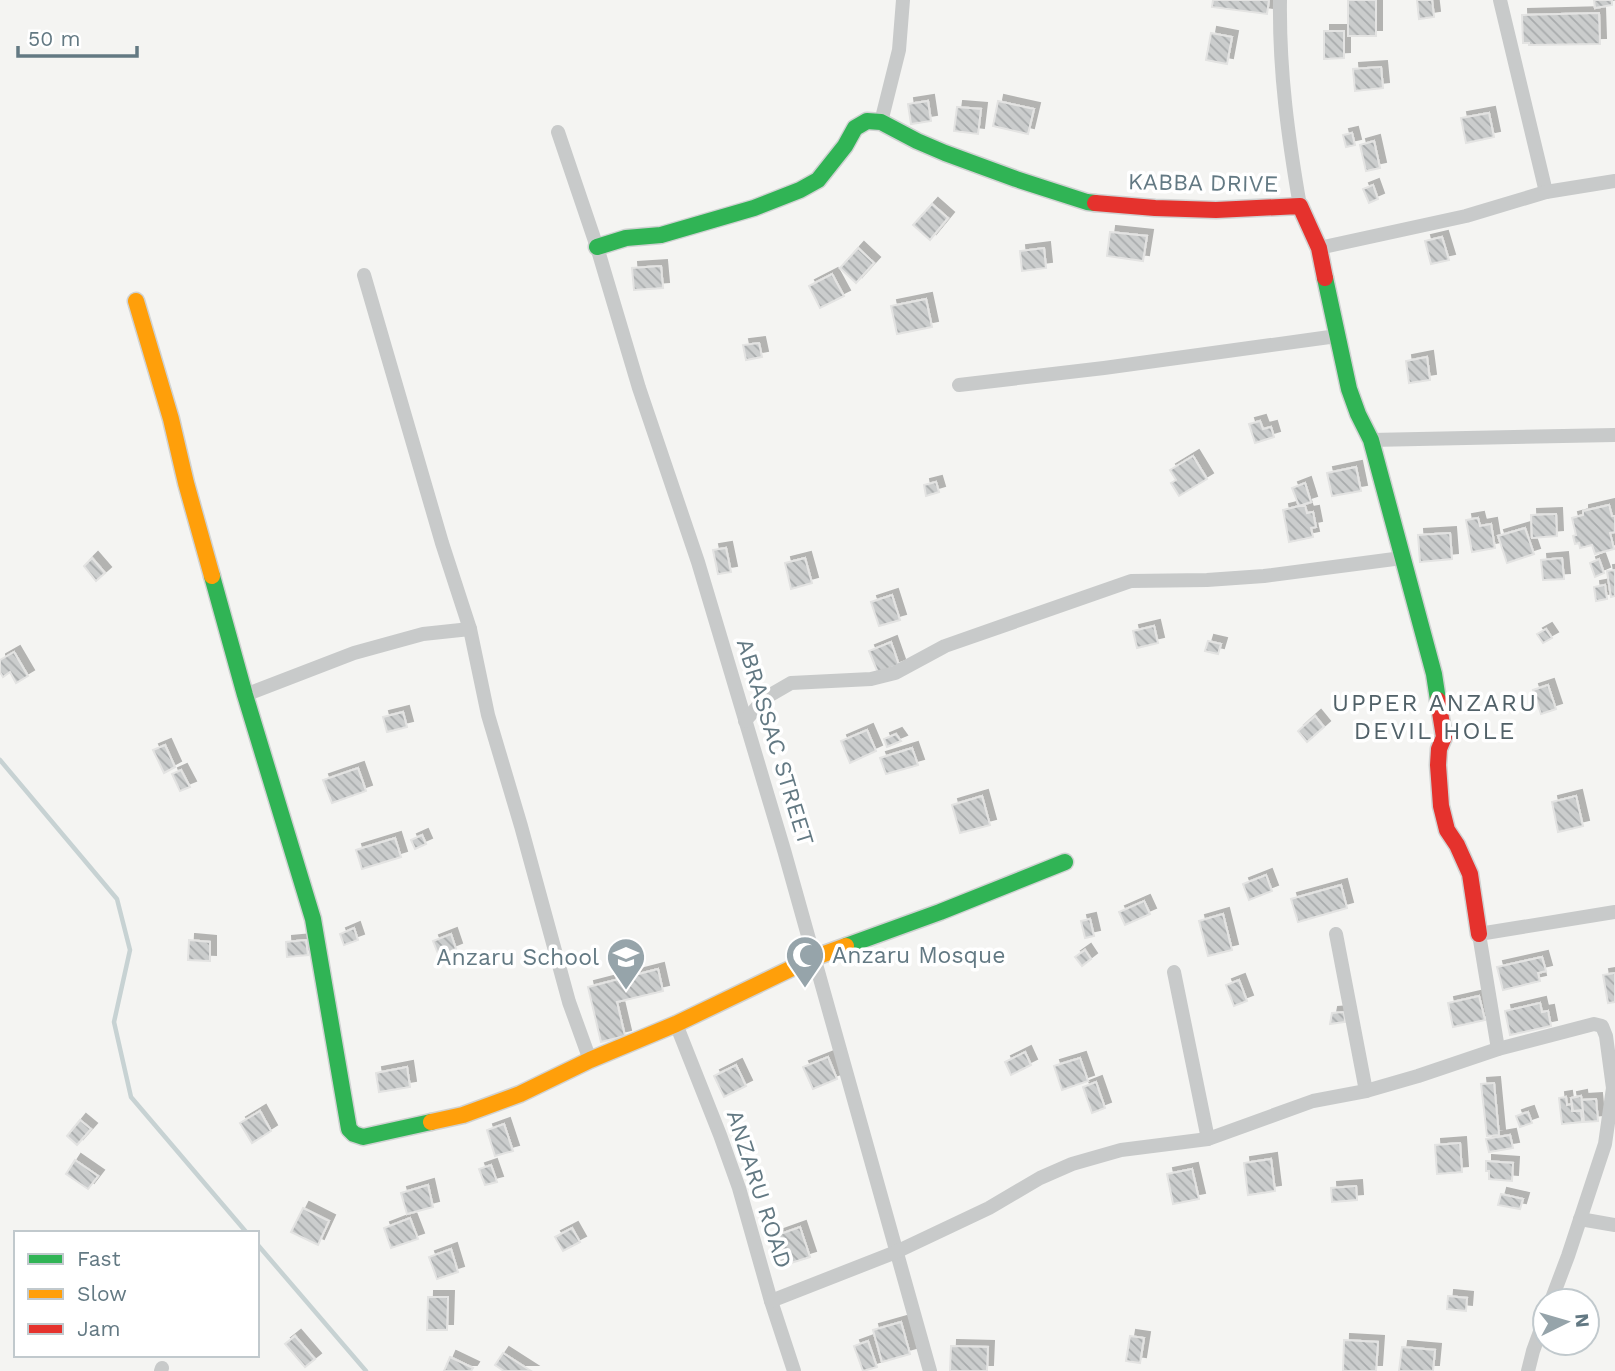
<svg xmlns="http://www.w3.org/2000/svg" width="1615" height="1371" font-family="'Work Sans',sans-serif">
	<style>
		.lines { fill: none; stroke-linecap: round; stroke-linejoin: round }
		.stream { stroke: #c7d2d3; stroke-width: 4.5 }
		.building { fill: url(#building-back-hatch); stroke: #e3e3e2; stroke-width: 2; filter: url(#shadow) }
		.fast-casing { stroke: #d0d2d2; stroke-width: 19 }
		.slow-casing { stroke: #d0d2d2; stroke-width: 19 }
		.jam-casing { stroke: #d0d2d2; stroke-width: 19 }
		.street { stroke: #c8caca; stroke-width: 14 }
		.fast { stroke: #30b455; stroke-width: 16 }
		.slow { stroke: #ff9f0a; stroke-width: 16 }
		.jam { stroke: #e5322d; stroke-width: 16 }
		.labels { text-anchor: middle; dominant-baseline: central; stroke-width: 7; stroke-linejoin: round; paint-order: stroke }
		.street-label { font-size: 23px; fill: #637983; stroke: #fff }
		.poi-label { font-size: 23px; fill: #637983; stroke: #fff; text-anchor: start }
		.neighbourhood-label { font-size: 24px; letter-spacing: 2px; fill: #516168; stroke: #fff }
	</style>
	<defs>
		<pattern id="building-back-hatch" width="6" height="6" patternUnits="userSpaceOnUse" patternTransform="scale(1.75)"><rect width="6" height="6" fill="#cbcdcd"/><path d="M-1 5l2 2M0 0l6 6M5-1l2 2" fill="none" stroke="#a8abac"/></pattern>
		<filter id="shadow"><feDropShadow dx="6" dy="-6" stdDeviation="0" flood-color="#0004"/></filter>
	</defs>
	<rect width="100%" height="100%" fill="#f4f4f2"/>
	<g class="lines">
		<g class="stream">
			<path d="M0,760L117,899L130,950L114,1022L131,1097L247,1233"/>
			<path d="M257,1244L366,1371"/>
		</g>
	</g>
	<g class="building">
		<path d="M1213,0H1269L1267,14L1212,7Z"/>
		<rect x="1348" y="0" width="28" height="36"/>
		<path d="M1417,0H1432L1434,17L1419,19Z"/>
		<path d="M1594,0H1612V5L1595,8Z"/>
		<path d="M1599,13L1600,44L1529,45V43H1523L1522,15Z"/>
		<path d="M1324,31H1344V58L1324,59Z"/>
		<path d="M1211,33L1232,37L1227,64L1206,60Z"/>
		<path d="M1381,67L1383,88L1355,91L1353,69Z"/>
		<path d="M928,101L931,121L911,124L908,104Z"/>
		<path d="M998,101L1034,109L1028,134L993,126Z"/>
		<path d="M957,107L981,109L978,134L954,131Z"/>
		<path d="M1489,113L1494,137L1466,143L1461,118Z"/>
		<path d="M1352,133L1355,145L1346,147L1343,135Z"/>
		<path d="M1374,141L1380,168L1366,171L1360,145Z"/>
		<path d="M1373,185L1378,199L1369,203L1363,189Z"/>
		<path d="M932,204L948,218L930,240L913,225Z"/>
		<path d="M1110,232L1147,236L1143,261L1107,256Z"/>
		<path d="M1442,237L1449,260L1431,264L1425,241Z"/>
		<path d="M858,248L874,263L856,283L840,268Z"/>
		<path d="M1044,248L1046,268L1022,271L1020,251Z"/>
		<path d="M661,266L663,288L634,290L632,268Z"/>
		<path d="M832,274L844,296L820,308L809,286Z"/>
		<path d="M926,299L932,327L897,334L891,306Z"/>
		<path d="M759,343L762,357L746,360L743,345Z"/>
		<path d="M1427,357L1430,380L1409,383L1406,361Z"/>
		<path d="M1260,421L1263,429L1271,427L1274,437L1255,443L1249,424Z"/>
		<path d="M1193,456L1207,479L1179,496L1171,483L1176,480L1170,470Z"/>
		<path d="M1356,467L1361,491L1332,496L1327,473Z"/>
		<path d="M936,482L939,492L926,496L924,485Z"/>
		<path d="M1305,483L1311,502L1299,506L1292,488Z"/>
		<path d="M1609,505L1612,516H1615V532L1610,533L1614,549L1595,554L1592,545L1580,548L1579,543L1575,544L1573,536L1576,535L1572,518L1583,515V511Z"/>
		<path d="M1299,506H1305L1307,513L1313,512L1316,527L1311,528L1313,537L1289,542L1283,510Z"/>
		<path d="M1556,514L1557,536L1532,538L1531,515Z"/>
		<path d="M1478,518L1480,526L1491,524L1495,548L1472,552L1466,520Z"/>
		<path d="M1525,528L1534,554L1507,563L1498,536Z"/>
		<path d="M1450,533L1452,559L1420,562L1418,535Z"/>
		<path d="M726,548L731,572L718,574L713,550Z"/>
		<path d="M92,558L105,573L96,581L84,566Z"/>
		<path d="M805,558L812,583L791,589L785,563Z"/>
		<path d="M1562,558L1564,579L1543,580L1541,560Z"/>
		<path d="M1599,559L1604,573L1595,577L1590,563Z"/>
		<path d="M1615,570V596L1611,597L1607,571Z"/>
		<path d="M1605,585L1607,599L1596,601L1594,587Z"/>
		<path d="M892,595L900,620L879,626L871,602Z"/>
		<path d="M1154,626L1158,643L1137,648L1133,631Z"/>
		<path d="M1546,629L1552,638L1543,643L1537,634Z"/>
		<path d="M1208,641L1221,644L1218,654L1205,651Z"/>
		<path d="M891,642L899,665L878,673L869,651Z"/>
		<path d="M14,652L28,676L16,683L10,672L3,677L0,672V660Z"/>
		<path d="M1548,685L1556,709L1541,714L1533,690Z"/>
		<path d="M403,712L407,727L387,732L383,717Z"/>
		<path d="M1315,716L1324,727L1307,742L1298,731Z"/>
		<path d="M867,730L876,751L850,763L841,741Z"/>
		<path d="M896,734L901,741L887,747L884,739Z"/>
		<path d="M165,745L175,767L164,773L153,750Z"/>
		<path d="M912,748L918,765L886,774L880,758Z"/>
		<path d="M358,768L366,791L332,803L323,780Z"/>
		<path d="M181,770L190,787L180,791L172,774Z"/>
		<path d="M982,796L990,825L960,833L952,805Z"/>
		<path d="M1576,796L1583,826L1558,832L1552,802Z"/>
		<path d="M422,835L426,844L415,849L411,840Z"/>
		<path d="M395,838L401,857L362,869L356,850Z"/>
		<path d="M1266,875L1272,891L1249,900L1243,884Z"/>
		<path d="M1341,885L1347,908L1298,922L1291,899Z"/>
		<path d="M1144,901L1150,914L1125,925L1119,912Z"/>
		<path d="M1223,914L1232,950L1208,956L1199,921Z"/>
		<path d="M1090,919L1094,936L1085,938L1081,921Z"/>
		<path d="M354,928L358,940L344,945L340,934Z"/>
		<path d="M451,934L456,949L439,956L433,941Z"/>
		<path d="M189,940L210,942V961L188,960Z"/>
		<path d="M306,940L308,955L287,957L286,942Z"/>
		<path d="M1085,950L1091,959L1082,966L1075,957Z"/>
		<path d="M1542,957L1546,971L1538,973L1540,981L1503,990L1497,967Z"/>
		<path d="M658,969L663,991L617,1002L625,1036L601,1042L588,987Z"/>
		<path d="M1615,973V1002L1608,1003L1603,975Z"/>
		<path d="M1239,980L1247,1001L1234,1006L1226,985Z"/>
		<path d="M1479,996L1485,1020L1453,1027L1448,1003Z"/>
		<path d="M1540,1003L1542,1012L1548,1011L1551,1026L1510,1035L1505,1011Z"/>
		<path d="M1344,1012L1345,1022L1330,1024L1332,1013Z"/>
		<path d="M1025,1052L1031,1065L1011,1075L1005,1062Z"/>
		<path d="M828,1057L837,1079L813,1089L803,1067Z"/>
		<path d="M1080,1058L1088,1081L1062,1090L1054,1066Z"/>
		<path d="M736,1065L746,1086L724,1097L714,1076Z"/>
		<path d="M407,1067L410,1087L379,1092L376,1073Z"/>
		<path d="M1096,1082L1105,1108L1092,1113L1083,1087Z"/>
		<path d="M1494,1083L1499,1135L1487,1136L1481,1084Z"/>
		<path d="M1581,1096L1583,1110L1573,1111L1571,1098Z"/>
		<path d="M1566,1097L1567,1105L1572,1104V1111H1581L1582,1122L1562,1124L1559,1098Z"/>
		<path d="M1596,1099L1598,1121L1584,1122L1582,1100Z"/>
		<path d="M260,1111L271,1131L252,1143L240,1123Z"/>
		<path d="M1528,1112L1532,1123L1520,1127L1516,1116Z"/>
		<path d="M80,1120L91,1129L77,1145L67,1136Z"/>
		<path d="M504,1124L513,1151L495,1156L487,1130Z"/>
		<path d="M1510,1135L1513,1148L1489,1152L1486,1139Z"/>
		<path d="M1460,1143L1462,1172L1437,1174L1435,1145Z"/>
		<path d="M1271,1159L1275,1191L1248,1195L1244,1163Z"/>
		<path d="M75,1160L98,1176L88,1189L66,1174Z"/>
		<path d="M1486,1161L1513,1163L1512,1181L1489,1179V1171H1486Z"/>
		<path d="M491,1165L497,1182L485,1185L479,1169Z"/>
		<path d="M1192,1169L1199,1199L1173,1204L1167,1174Z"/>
		<path d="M428,1185L433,1207L407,1214L401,1193Z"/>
		<path d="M1356,1186L1357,1200L1332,1202L1331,1188Z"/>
		<path d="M1501,1194L1523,1199L1520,1209L1498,1205Z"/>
		<path d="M303,1208L329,1221L318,1245L291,1232Z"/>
		<path d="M410,1218L418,1239L391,1248L384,1228Z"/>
		<path d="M800,1227L810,1257L778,1267L769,1238Z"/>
		<path d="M572,1228L580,1242L563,1251L555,1237Z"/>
		<path d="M451,1249L458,1272L437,1279L429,1257Z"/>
		<path d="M1448,1296L1467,1298L1466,1311L1447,1309Z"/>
		<path d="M428,1297H448L447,1330H427Z"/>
		<path d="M901,1322L910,1354L882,1362L873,1330Z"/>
		<path d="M295,1336L315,1359L305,1367L285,1344Z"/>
		<path d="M1130,1336L1144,1338L1140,1363L1126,1361Z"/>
		<path d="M1344,1340L1378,1342L1376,1371H1343Z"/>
		<path d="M868,1341L877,1367L863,1371L854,1346Z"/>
		<path d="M951,1346L988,1347L987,1371H950Z"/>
		<path d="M1402,1347L1435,1350L1433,1371H1399Z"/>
		<path d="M503,1353L531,1371H504L495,1365Z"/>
		<path d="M450,1357L473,1368L471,1371H444Z"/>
	</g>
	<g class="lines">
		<g class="fast-casing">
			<g id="fast">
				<path d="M597,247L626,238L661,235L754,208L800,190L818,180L845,146L855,128L867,121L881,122L917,141L945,153L1016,179L1087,202L1095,203"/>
				<path d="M1325,278L1349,389L1358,414L1371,440L1434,674L1438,700"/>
				<path d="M212,576L245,695L313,919L349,1129L354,1134L363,1137L431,1122"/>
				<path d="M846,946L940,912L1065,862"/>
			</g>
		</g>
		<g class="slow-casing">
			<g id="slow">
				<path d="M136,301L171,419L186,483L212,576"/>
				<path d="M431,1122L463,1115L520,1094L590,1060L676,1024L813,958L846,946"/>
			</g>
		</g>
		<g class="jam-casing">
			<g id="jam">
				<path d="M1095,203L1155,208L1216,210L1300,206L1319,248L1325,278"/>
				<path d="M1438,700L1444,737L1439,749L1438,765L1441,806L1447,830L1457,845L1470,874L1479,934"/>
			</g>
		</g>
		<g class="street">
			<path d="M1280,0C1279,70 1288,137 1300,206"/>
			<path d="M1500,0L1546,192"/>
			<path d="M881,122L899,50L903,0"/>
			<path d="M558,132L597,247L639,388L698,562L784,850L930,1371"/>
			<path d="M1319,248L1466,216L1546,192L1615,181"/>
			<path d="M364,275L442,543L470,629"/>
			<path d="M959,385L1104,368L1337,336"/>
			<path d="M1371,440L1615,435"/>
			<path d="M245,695L354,653L423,634L470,629L488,715L521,826L569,1002L590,1060"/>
			<path d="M745,721L765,698L791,683L871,679L895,673L945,646L1131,581L1207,580L1264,576L1402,558"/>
			<path d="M1336,934L1366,1091"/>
			<path d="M1174,972L1208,1139"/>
			<path d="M676,1024L720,1135L739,1188L771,1301L794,1371"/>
			<path d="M1498,1049L1479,934L1615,912"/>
			<path d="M1580,1219L1615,1225"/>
			<path d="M771,1301L896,1252L989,1208L1040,1178L1072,1164L1121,1150L1208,1139L1313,1101L1366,1091L1418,1076L1498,1049L1594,1024L1602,1026L1606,1036L1613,1088L1605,1144L1568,1256L1551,1301"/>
			<path d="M161,1371L162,1368"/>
			<path d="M1528,1371L1533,1351L1545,1318"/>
		</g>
		<use href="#fast" class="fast"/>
		<use href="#slow" class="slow"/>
		<use href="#jam" class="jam"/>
	</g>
	<defs>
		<g id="mosque-pin" transform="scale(2.0125)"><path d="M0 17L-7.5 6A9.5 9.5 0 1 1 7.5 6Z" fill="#96a4aa" stroke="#fff"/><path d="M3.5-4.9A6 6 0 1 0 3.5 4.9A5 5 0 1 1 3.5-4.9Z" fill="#fff"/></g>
		<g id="school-pin" transform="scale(2.0125)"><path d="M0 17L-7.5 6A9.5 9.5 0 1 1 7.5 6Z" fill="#96a4aa" stroke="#fff"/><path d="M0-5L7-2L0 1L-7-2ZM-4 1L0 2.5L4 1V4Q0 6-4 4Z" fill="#fff"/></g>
	</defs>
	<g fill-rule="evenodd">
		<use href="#mosque-pin" x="805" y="955"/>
		<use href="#school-pin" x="626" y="957"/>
	</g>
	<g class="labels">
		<g class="street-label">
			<text transform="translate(1203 183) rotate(1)">KABBA DRIVE</text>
			<text transform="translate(775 742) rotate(73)">ABRASSAC STREET</text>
			<text transform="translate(759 1189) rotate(72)">ANZARU ROAD</text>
		</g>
		<g class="poi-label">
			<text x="832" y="955">Anzaru Mosque</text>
			<text x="599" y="957" text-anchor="end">Anzaru School</text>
		</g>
		<g class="neighbourhood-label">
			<text x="1435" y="703">UPPER ANZARU<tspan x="1435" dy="28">DEVIL HOLE</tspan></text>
		</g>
	</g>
	<rect x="14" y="1231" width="245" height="126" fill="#ffffff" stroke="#c1c9cd" stroke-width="2"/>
	<rect x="28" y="1254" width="35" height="10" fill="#30b455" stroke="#c1c9cd" stroke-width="2"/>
	<text x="77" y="1266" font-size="21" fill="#637983">Fast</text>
	<rect x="28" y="1289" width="35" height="10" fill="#ff9f0a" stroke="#c1c9cd" stroke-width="2"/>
	<text x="77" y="1301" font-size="21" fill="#637983">Slow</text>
	<rect x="28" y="1324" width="35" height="10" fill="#e5322d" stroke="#c1c9cd" stroke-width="2"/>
	<text x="77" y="1336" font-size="21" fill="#637983">Jam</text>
	<g transform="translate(1566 1322) rotate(85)"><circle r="33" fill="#ffffff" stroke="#c1c9cd" stroke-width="2"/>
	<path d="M0-5L12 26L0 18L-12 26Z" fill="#96a4aa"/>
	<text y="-10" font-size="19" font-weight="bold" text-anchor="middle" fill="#637983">N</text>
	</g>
	<path d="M18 46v10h119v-10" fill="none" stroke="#637983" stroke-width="3.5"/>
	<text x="28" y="46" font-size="21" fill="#637983" stroke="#ffffff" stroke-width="5" paint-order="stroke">50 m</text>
</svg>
